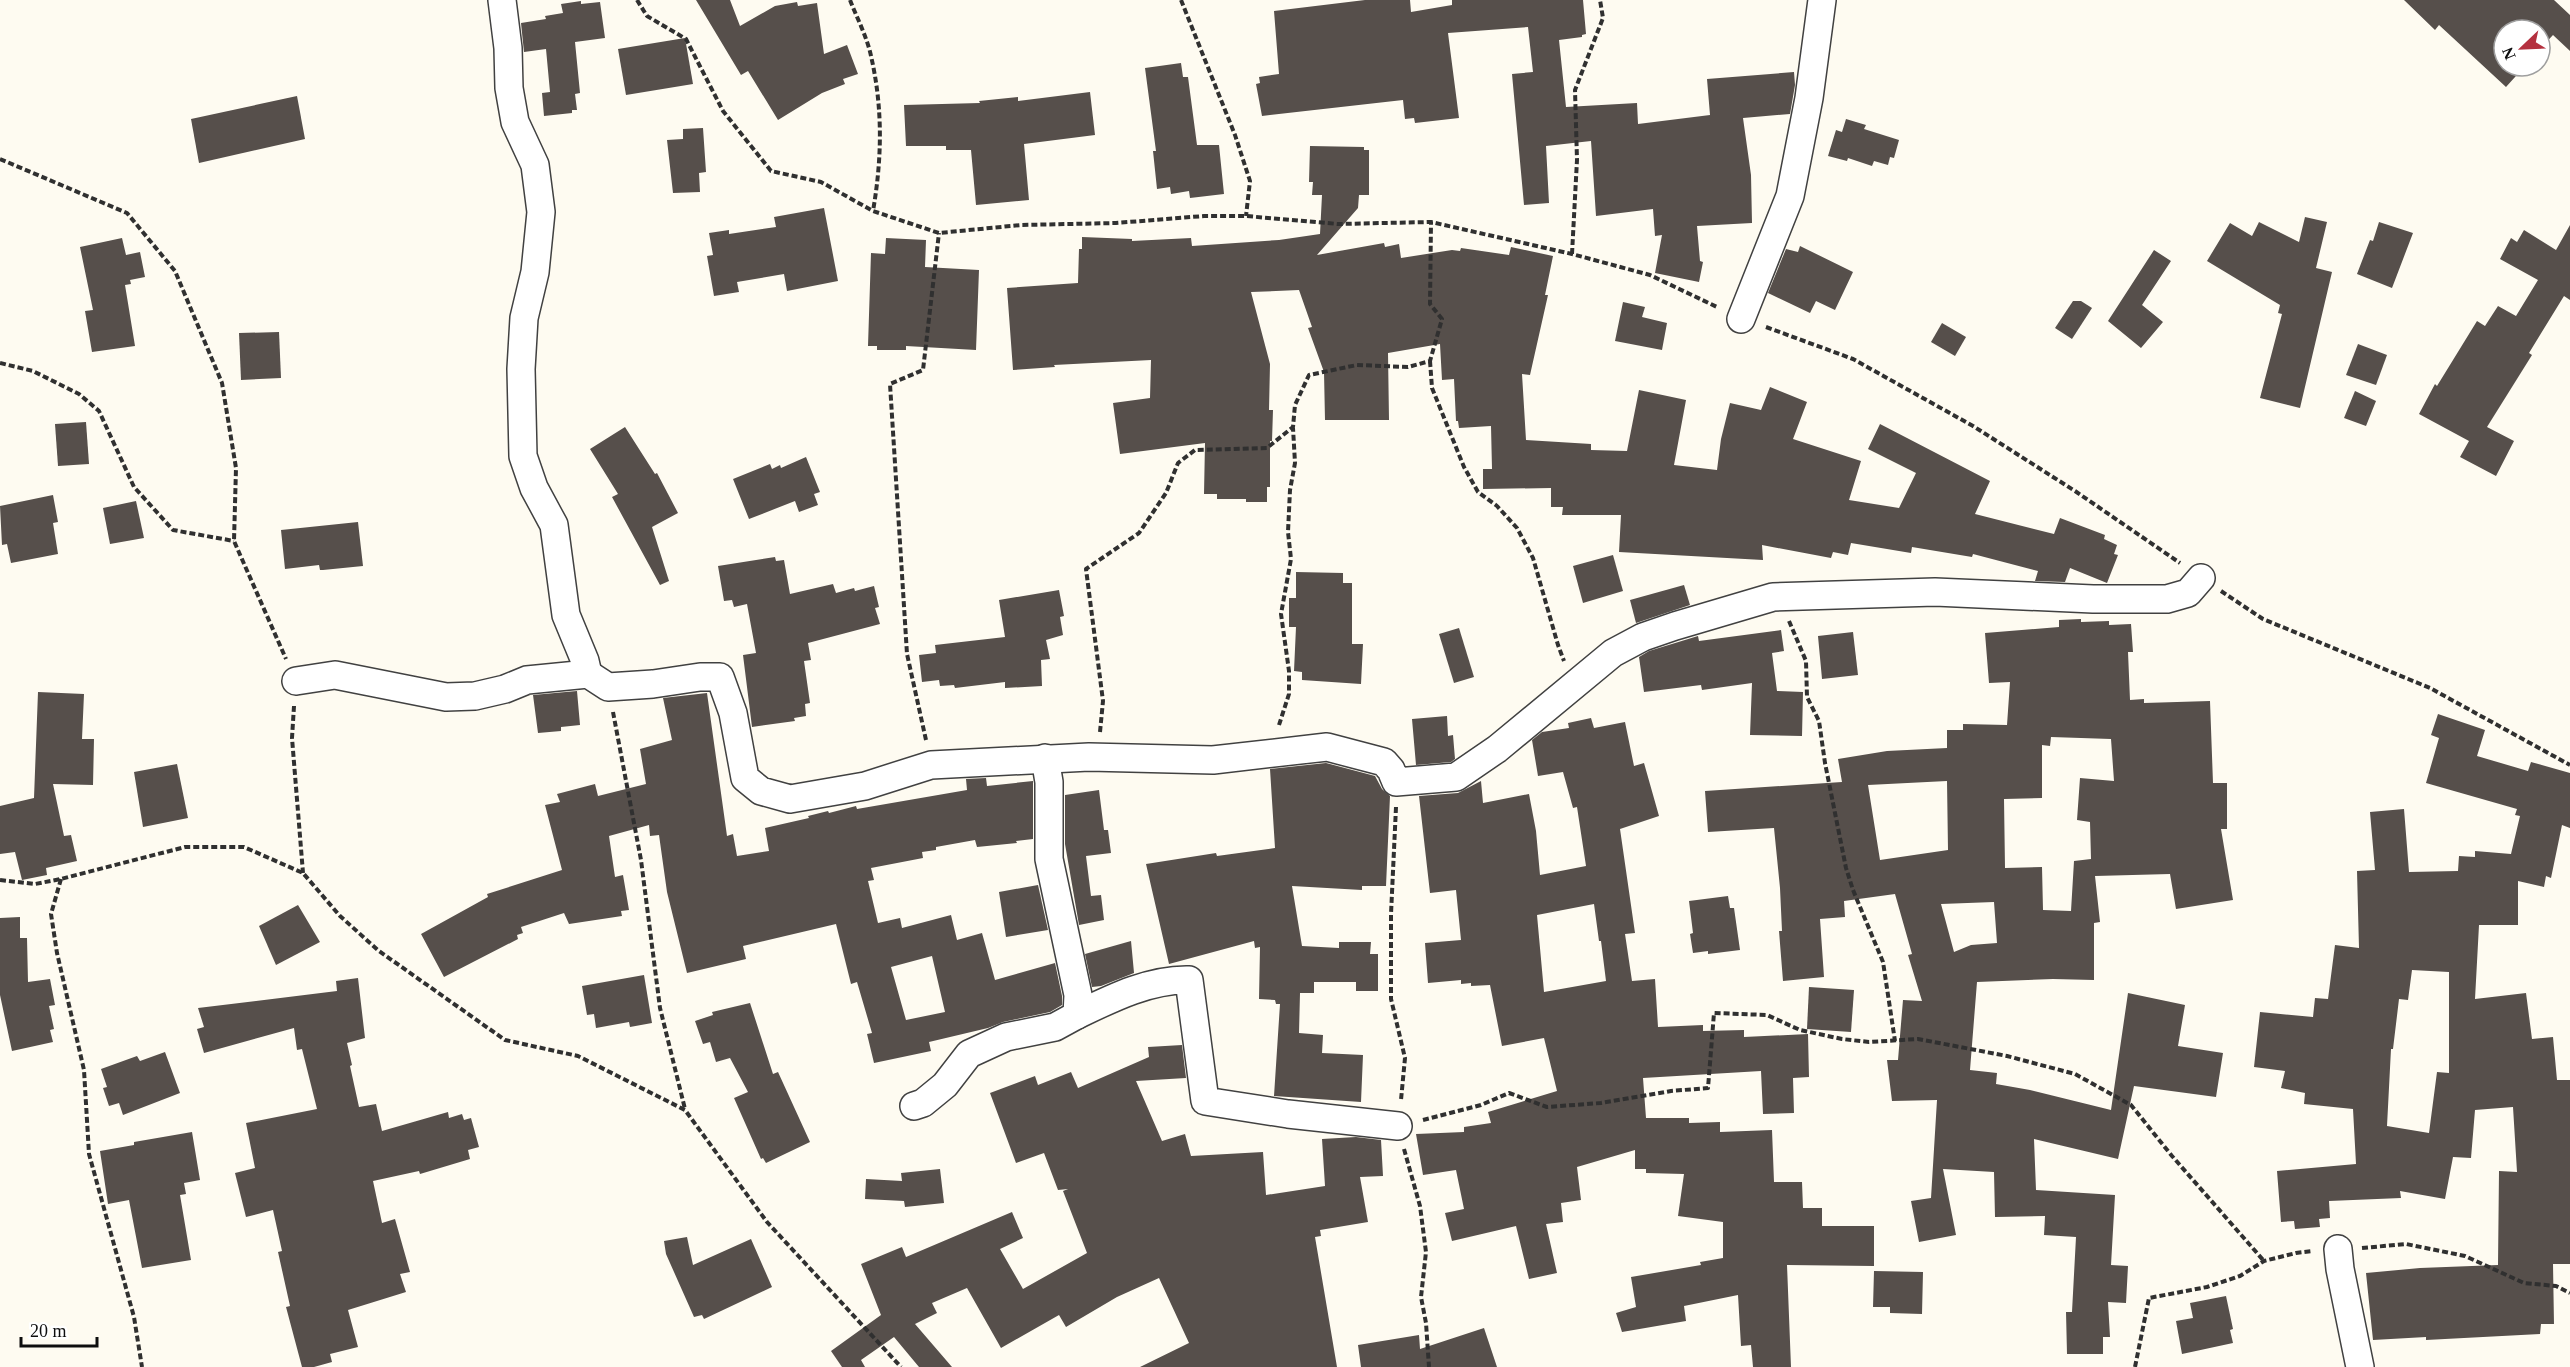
<svg xmlns="http://www.w3.org/2000/svg" width="2570" height="1367" font-family="'Times New Roman',serif">
	<style>
		.building { fill: #564f4b; fill-rule: evenodd }
		.lines { fill: none; stroke-linecap: round; stroke-linejoin: round }
		.street-casing { stroke: #414141; stroke-width: 30 }
		.path { stroke: #303030; stroke-width: 4; stroke-dasharray: 6 3; stroke-linecap: butt }
		.street { stroke: #fff; stroke-width: 27 }
	</style>
	<rect width="100%" height="100%" fill="#fefbf1"/>
	<g class="building">
		<path d="M696,0H730L740,26L775,6L797,2L798,6L817,3L824,54L847,45L858,74L843,79L845,84L822,93L778,120L748,71L741,75Z"/>
		<path d="M1365,0H1410L1411,12L1452,5V0H1583L1586,34L1582,35V37L1559,40L1566,107L1637,103L1638,124L1710,115L1707,79L1794,72L1795,85L1790,114L1743,118L1751,175L1752,223L1697,226L1700,261L1703,262L1699,282L1655,273L1662,235L1655,236L1653,209L1596,216L1591,141L1546,146L1549,203L1524,205L1512,74L1533,72L1528,27L1448,33L1459,118L1415,123L1414,118L1405,119L1403,100L1262,116L1256,84L1260,83L1259,77L1279,74L1274,11Z"/>
		<path d="M2404,0H2554L2570,15V51L2553,35L2540,49V30H2504V66H2525L2506,87L2439,25L2435,30Z"/>
		<path d="M581,1V4L600,2L605,38L575,42L580,93L575,94L577,110H572V113L544,116L542,93L550,92L546,49L524,52L521,23L546,19L545,16L563,13L561,4Z"/>
		<path d="M685,38L693,84L626,95L618,49Z"/>
		<path d="M1181,63L1183,77H1188L1197,145H1219L1224,194L1190,198L1189,191L1171,194L1170,187L1157,189L1153,151H1156L1145,68Z"/>
		<path d="M1090,92L1095,135L1024,144L1029,200L976,205L971,150H946V146H906L904,105L980,103L979,101L1018,97V101Z"/>
		<path d="M297,96L305,139L199,163L191,119Z"/>
		<path d="M1846,119L1866,125L1864,129L1899,140L1894,158L1890,157L1888,165L1874,161L1872,166L1848,158L1847,161L1828,156L1836,130L1842,132Z"/>
		<path d="M703,128L706,172L699,173L700,192L673,193L667,140L683,139V129Z"/>
		<path d="M1310,146L1364,147V150H1369V195H1359L1358,208L1317,255L1384,243L1385,247L1399,244L1401,258L1452,250L1460,251L1461,248L1509,255L1511,247L1553,256L1545,295H1548L1530,375L1522,374L1526,440L1591,444V450L1627,451L1639,390L1686,400L1674,465L1717,470L1721,439L1730,403L1761,410L1770,387L1807,402L1793,439L1861,461L1849,500L1899,508L1916,473L1868,449L1880,424L1990,481L1975,514L2054,534L2060,518L2105,535L2104,539L2117,545L2114,554L2118,555L2107,583L2070,568L2065,582L2035,581L2038,571L1973,554L1972,557L1912,547L1911,553L1851,543L1848,555L1833,552L1831,558L1762,545L1763,560L1619,552L1621,515H1562L1563,507H1551V488L1483,489V469H1492L1491,426L1459,428L1458,421H1456L1454,379L1442,380L1440,344L1388,353L1389,420H1325L1324,372L1308,328L1312,327L1299,290L1251,292L1270,364L1269,410H1273L1272,441H1270V487H1267V502H1246V499H1217V494H1204L1205,443L1120,454L1113,403L1150,398L1151,360L1054,365L1055,367L1013,370L1007,288L1078,283L1079,249H1082V237L1132,239V241L1191,238L1192,246L1279,240L1320,234L1322,195H1312L1313,182H1309Z"/>
		<path d="M824,208L838,281L787,291L784,274L737,282L739,292L714,296L707,256L713,255L709,233L729,230V234L776,227L774,217Z"/>
		<path d="M2305,217L2327,222L2316,268L2332,272L2300,408L2260,398L2282,314L2278,313L2280,305L2207,261L2230,223L2252,236L2259,222L2299,242Z"/>
		<path d="M2379,222L2413,233L2392,288L2357,274L2370,240L2373,241Z"/>
		<path d="M2570,225V300L2564,296L2529,353L2532,355L2487,427L2514,441L2496,476L2460,457L2469,441L2419,414L2435,384L2437,386L2477,321L2485,326L2498,306L2516,316L2538,280L2500,259L2511,238L2517,242L2524,230L2556,250Z"/>
		<path d="M122,238L126,255L140,252L145,277L130,280L131,284L125,285L135,346L92,352L85,311L93,310L80,247Z"/>
		<path d="M886,238L926,240L925,267L979,270L976,350L906,346V350H877V346H868L871,253L885,254Z"/>
		<path d="M1800,246L1853,272L1835,310L1816,301L1810,313L1768,293L1786,249L1798,252Z"/>
		<path d="M2154,250L2171,261L2142,305L2163,322L2141,348L2108,321Z"/>
		<path d="M2073,301H2081L2092,308L2072,339L2055,328Z"/>
		<path d="M1623,302L1645,307L1642,317L1667,323L1662,350L1615,341Z"/>
		<path d="M1942,323L1966,337L1955,356L1931,342Z"/>
		<path d="M279,332L281,378L241,380L239,333Z"/>
		<path d="M2358,344L2387,355L2376,385L2346,375Z"/>
		<path d="M2355,391L2376,401L2366,426L2344,418Z"/>
		<path d="M86,422L89,464L58,466L55,424Z"/>
		<path d="M625,427L655,474L657,473L678,513L652,527L669,581L660,585L612,497L618,494L590,449Z"/>
		<path d="M806,457L820,492L814,494L818,505L799,512L795,501L749,519L733,479L770,464L772,469L780,465L781,468Z"/>
		<path d="M53,495L58,522L53,523L58,554L11,563L7,544L2,545L0,506Z"/>
		<path d="M136,501L144,538L110,544L103,508Z"/>
		<path d="M358,522L363,566L323,570H320L319,565L285,569L281,530Z"/>
		<path d="M1613,555L1623,591L1583,603L1573,566Z"/>
		<path d="M775,557L776,561L784,560L790,594L833,584L836,593L854,588L855,591L874,586L879,607L875,608L880,624L808,643L811,660L804,661L810,703L805,704L806,716L794,718L795,721L752,727L743,655L756,653L747,604L734,607L732,600L724,601L718,566Z"/>
		<path d="M1296,572L1343,573V583H1352V644H1363L1361,684L1302,680V672L1294,671L1296,627H1289V598H1296Z"/>
		<path d="M1684,585L1690,605L1636,623L1630,600Z"/>
		<path d="M1059,590L1064,616L1060,617L1063,635L1046,640L1050,659L1041,660L1042,686L1005,688V682L955,688L954,685L940,686L939,680L922,682L919,655L936,653L935,645L1005,637L999,600Z"/>
		<path d="M2081,619V622L2109,621V625L2131,624L2133,652H2128L2130,700L2144,699V703L2210,701L2213,783H2227V829H2221L2233,900L2176,909L2170,874L2095,876L2100,922L2094,923V980L2053,979L1977,982L1970,1070L1997,1073L1996,1084L2030,1090L2111,1110L2128,993L2185,1005L2178,1046L2223,1053L2216,1097L2134,1086L2118,1159L2034,1139L2036,1190L2115,1195L2111,1265L2128,1266L2126,1303L2108,1302L2110,1337H2103V1354H2067L2066,1312H2072L2076,1237L2044,1235L2045,1216L1995,1217L1994,1172L1943,1169L1956,1235L1919,1242L1911,1201L1931,1198L1937,1100L1892,1101L1887,1060H1898L1903,1000L1922,1001L1908,955L1912,954L1895,894L1844,901L1845,917L1820,919L1824,977L1783,981L1779,931H1782L1780,888L1774,828L1708,832L1705,791L1842,782L1838,759L1887,751L1947,748V730H1963V724L2007,725L2010,682L1989,683L1985,633L2059,627V620ZM2051,737L2111,739L2114,781L2080,778L2077,820L2090,822L2091,859L2074,861L2071,911L2043,910L2042,867L2005,868L2004,799L2042,798V745L2050,746ZM1947,781L1948,850L1880,860L1868,785ZM1994,902L1997,943L1971,945L1954,952L1941,904Z"/>
		<path d="M1459,628L1474,677L1454,683L1439,634Z"/>
		<path d="M1781,630L1784,651L1772,653L1777,691L1803,692L1802,736L1750,735L1752,683L1702,690L1701,685L1644,692L1639,657L1649,651L1698,636L1699,641Z"/>
		<path d="M1853,632L1858,675L1822,679L1818,636Z"/>
		<path d="M577,691L580,725L561,727V731L538,733L533,695Z"/>
		<path d="M38,692L84,694L82,739H94L93,785L53,784L64,836L71,835L77,861L46,868L47,875L22,880L15,852L0,854V806L34,798Z"/>
		<path d="M707,693L727,836L733,834L737,856L769,851L765,828L809,818L808,816L828,811L829,813L856,806L857,809L967,790L966,779L986,778L987,786L1033,781V839L1016,841L1017,843L977,847L975,840L936,847V850L922,852L923,858L871,868L874,880L868,881L878,923L900,918L902,928L951,915L957,940L982,933L995,980L1055,963L1062,996V1005L1050,1012L1003,1022L988,1028L929,1042L931,1051L874,1063L867,1034L872,1033L857,982L851,984L836,924L743,946L746,959L687,973L667,892L659,835L650,836L649,825L609,836L615,877L623,875L629,910L621,911L622,916L569,924L564,913L521,927L523,933L517,935L518,939L444,977L421,934L488,897L487,894L562,870L545,805L560,802L557,794L595,784L598,796L646,784L640,749L672,740L663,698ZM932,956L945,1012L906,1020L891,967Z"/>
		<path d="M2438,714L2485,730L2477,756L2528,771L2531,762L2570,773V828L2562,825L2551,878L2546,876L2544,887L2518,881V925H2479L2475,999L2526,993L2532,1039L2553,1037L2557,1080H2570V1264H2553L2554,1324H2541L2540,1334L2426,1340V1337L2373,1340L2366,1273L2420,1268L2498,1265L2499,1171L2517,1172L2513,1107L2475,1110L2471,1158L2453,1157L2445,1199L2400,1191L2401,1198L2329,1201L2330,1218L2319,1219L2320,1227L2295,1229L2294,1221L2281,1222L2277,1171L2356,1164L2353,1109L2304,1104L2305,1093L2281,1088L2285,1071L2254,1067L2260,1012L2313,1017L2315,998L2328,999L2335,945L2359,948L2357,871L2375,870L2370,812L2404,809L2409,872L2458,871L2459,856L2475,857V851L2511,854L2520,816L2515,815L2517,809L2426,783L2439,738L2431,735ZM2412,970L2449,972V1073L2437,1072L2429,1133L2387,1126L2391,1049H2393L2399,999L2408,1000Z"/>
		<path d="M1447,716L1448,736L1453,735L1455,759L1451,762L1416,765L1412,719Z"/>
		<path d="M1591,718L1594,728L1625,722L1634,766L1644,763L1659,816L1620,829L1635,933L1625,934L1632,981L1655,979L1658,1027L1703,1025V1031L1744,1030V1037L1808,1034L1809,1077L1793,1078L1794,1113L1763,1114L1761,1071L1643,1078L1646,1118H1689V1123L1720,1122V1132L1772,1130L1774,1182H1802L1803,1208H1822V1226H1874V1266L1787,1265L1791,1367H1753L1751,1345L1741,1346L1738,1295L1684,1306L1686,1321L1622,1332L1616,1313L1636,1307L1631,1277L1701,1265L1700,1262L1723,1258V1222L1678,1216L1684,1174L1646,1173V1169H1635V1150L1577,1167L1581,1200L1561,1203L1563,1222L1546,1224L1557,1273L1529,1279L1516,1226L1452,1241L1445,1213L1464,1209L1456,1170L1423,1175L1416,1134L1464,1132V1127L1491,1123L1488,1112L1557,1091L1544,1038L1502,1046L1490,985L1471,986V983L1461,984V980L1428,983L1425,943L1461,940L1456,890L1430,893L1419,796L1458,793L1481,781L1483,803L1529,794L1536,831L1540,875L1586,866L1577,807L1573,808L1563,772L1538,776L1532,740L1542,732L1569,728L1568,723ZM1594,904L1599,941H1601L1606,981L1544,992L1537,915Z"/>
		<path d="M1326,763L1375,776L1382,789L1390,796L1386,886H1362V890L1292,886L1302,946L1339,948V942H1371L1370,954H1378V991H1356V982H1314V993H1300L1299,1033L1323,1035L1322,1053L1363,1055L1361,1102L1274,1096L1280,1004H1276L1275,1000L1259,999L1260,947L1255,948L1254,941L1169,964L1146,864L1216,853L1217,856L1275,848L1270,769Z"/>
		<path d="M177,764L188,818L143,827L134,772Z"/>
		<path d="M1099,790L1104,830H1108L1111,853L1086,856L1091,896L1101,895L1104,920L1079,925L1065,844V795Z"/>
		<path d="M1038,885L1048,930L1006,937L999,892Z"/>
		<path d="M1728,896L1730,908H1734L1740,950L1708,954V951L1693,953L1690,934L1693,933L1689,901Z"/>
		<path d="M298,905L320,942L276,965L259,926Z"/>
		<path d="M20,917V938H27L28,982L50,979L55,1005L49,1006L54,1029L50,1030L53,1042L12,1051L0,995V918Z"/>
		<path d="M1131,941L1134,973L1101,986L1092,987L1085,954Z"/>
		<path d="M644,975L652,1023L630,1027L629,1022L596,1028L594,1014L587,1015L582,986Z"/>
		<path d="M358,978L365,1038L347,1043L352,1065L350,1066L359,1107L376,1104L382,1131L448,1112L449,1118L462,1114L464,1120L471,1118L479,1147L468,1150L470,1159L420,1174L419,1171L373,1181L382,1223L395,1219L410,1272L400,1274L406,1292L348,1310L358,1347L330,1354L332,1362L314,1367H302L286,1307L290,1306L278,1252L282,1251L273,1210L246,1217L235,1173L255,1168L246,1123L317,1109L302,1049L297,1050L294,1028L204,1053L197,1029L204,1027L198,1008L337,991L336,981Z"/>
		<path d="M1809,987L1854,990L1851,1032L1807,1029Z"/>
		<path d="M750,1003L773,1074L778,1072L810,1142L766,1163L763,1158L761,1159L734,1098L748,1092L730,1058L716,1062L710,1042L703,1044L695,1021L713,1015L712,1012Z"/>
		<path d="M1182,1045L1186,1078L1136,1081L1162,1141L1185,1134L1191,1156L1263,1152L1266,1195L1325,1186L1322,1139L1356,1137L1381,1140L1383,1176L1360,1177L1368,1222L1320,1230L1321,1236L1315,1237L1337,1367H1140L1189,1343L1159,1278L1117,1297L1066,1327L1059,1315L1001,1348L967,1288L932,1303L937,1313L915,1324L952,1367H919L894,1337L861,1360L865,1367H842L831,1351L881,1315L861,1264L902,1247L906,1257L1012,1212L1023,1238L1000,1249L1023,1289L1087,1253L1063,1191L1068,1189L1058,1190L1044,1153L1016,1163L990,1093L1035,1076L1038,1085L1071,1072L1078,1088L1149,1057L1148,1047Z"/>
		<path d="M165,1052L180,1093L123,1115L119,1103L109,1106L103,1088L107,1087L101,1069L137,1056L140,1061Z"/>
		<path d="M192,1132L200,1180L184,1183L186,1194L180,1195L191,1260L142,1268L129,1200L108,1204L100,1151L134,1145V1142Z"/>
		<path d="M940,1169L944,1203L905,1207L904,1201L865,1199L866,1179L902,1181L901,1173Z"/>
		<path d="M687,1237L693,1265L751,1239L772,1287L704,1319L702,1315L694,1317L666,1254L664,1241Z"/>
		<path d="M1874,1271L1923,1272L1922,1314L1890,1313V1307H1873Z"/>
		<path d="M2226,1296L2233,1329L2230,1330L2233,1343L2182,1354L2176,1321L2193,1318L2190,1303Z"/>
		<path d="M1484,1328L1497,1367H1361L1358,1345L1419,1335L1420,1349Z"/>
	</g>
	<g class="lines">
		<g class="street-casing">
			<g id="street">
				<path d="M502,0L508,48L509,88L515,122L535,165L541,212L535,272L524,318L521,369L523,456L534,488L554,525L566,615L585,661L588,674"/>
				<path d="M1741,319L1790,196L1809,98L1822,0"/>
				<path d="M296,681L335,675L446,697L475,696L505,689L527,680L588,674L608,687L653,684L700,677H720L733,713L745,778L761,791L790,799L865,786L931,765L1089,757L1213,760L1327,747L1384,762L1391,770L1396,782L1456,777L1497,749L1613,653L1643,637L1675,626L1773,597L1935,592L2093,599H2167L2188,593L2201,578"/>
				<path d="M1077,1015C1112,998 1150,979 1189,980L1205,1101L1288,1114L1398,1126"/>
				<path d="M914,1106L923,1103L945,1085L969,1054L1006,1037L1055,1027L1077,1015L1078,995L1049,859V782L1045,758"/>
				<path d="M2338,1249L2340,1269L2360,1367"/>
			</g>
		</g>
		<g class="path">
			<path d="M637,0L647,16L686,39L723,111L771,171L821,182L873,211L939,233L1021,225L1116,223L1204,216H1246L1338,224L1431,222L1572,254L1650,275L1717,307"/>
			<path d="M850,0C857,18 867,37 871,56C883,108 882,159 873,211"/>
			<path d="M1181,0L1235,135L1250,181L1246,216"/>
			<path d="M0,159L127,213L175,271L222,383L236,468L234,541L286,659"/>
			<path d="M1572,254L1577,160L1575,90L1603,18L1600,0"/>
			<path d="M1766,327L1853,359L1973,426L2075,491L2180,563"/>
			<path d="M1430,361L1432,388L1464,467L1478,492L1497,506L1517,528L1533,558L1558,645L1564,661"/>
			<path d="M0,363L33,371L79,394L99,411L134,487L173,530L234,541"/>
			<path d="M2221,591L2263,619L2430,688L2570,765"/>
			<path d="M1789,621L1806,661L1807,697L1819,721L1825,763L1846,868L1853,890L1883,962L1895,1041"/>
			<path d="M294,706L292,738L303,873"/>
			<path d="M613,712L641,860L660,1008L685,1109"/>
			<path d="M1279,725L1289,694V671L1281,614L1291,559L1288,532L1290,490L1295,463L1293,428"/>
			<path d="M1100,732L1103,701L1086,569L1139,533L1166,493L1178,463L1195,450L1267,448L1293,427L1295,405L1309,375L1357,365L1408,367L1430,361L1442,319L1430,304L1431,222"/>
			<path d="M926,740L907,654L890,384L923,370L939,233"/>
			<path d="M1396,807L1391,914V999L1405,1058L1401,1100"/>
			<path d="M61,879L51,914L57,953L84,1070L89,1154L134,1317L142,1367"/>
			<path d="M0,880L35,884L61,879L185,847H244L303,873L340,916L379,951L505,1040L578,1056L685,1110L767,1222L901,1367"/>
			<path d="M1423,1120L1481,1105L1509,1093L1547,1107L1601,1103L1671,1091L1708,1088L1714,1013L1767,1015L1800,1030L1842,1039L1869,1042L1918,1039L2007,1056L2075,1074L2131,1105L2172,1156L2264,1261"/>
			<path d="M1404,1149L1420,1206L1426,1252L1421,1297L1426,1323L1429,1367"/>
			<path d="M2362,1248L2406,1244L2465,1256L2524,1283L2556,1286L2570,1293"/>
			<path d="M2135,1367L2149,1298L2207,1287L2240,1276L2264,1261L2296,1253L2313,1251"/>
		</g>
		<use href="#street" class="street"/>
	</g>
	<g transform="translate(2522 48) rotate(247)"><circle r="28" fill="#ffffff" stroke="#9f9f9f" stroke-width="1.5"/>
	<path d="M0-4.5L10 22L0 15L-10 22Z" fill="#b4303f"/>
	<text y="-9" font-size="16" font-weight="bold" text-anchor="middle" fill="#0e0e0e">N</text>
	</g>
	<path d="M21 1337v9h76v-9" fill="none" stroke="#0e0e0e" stroke-width="3"/>
	<text x="30" y="1337" font-size="18" fill="#0e0e0e" stroke="#ffffff" stroke-width="4.5" paint-order="stroke">20 m</text>
</svg>
